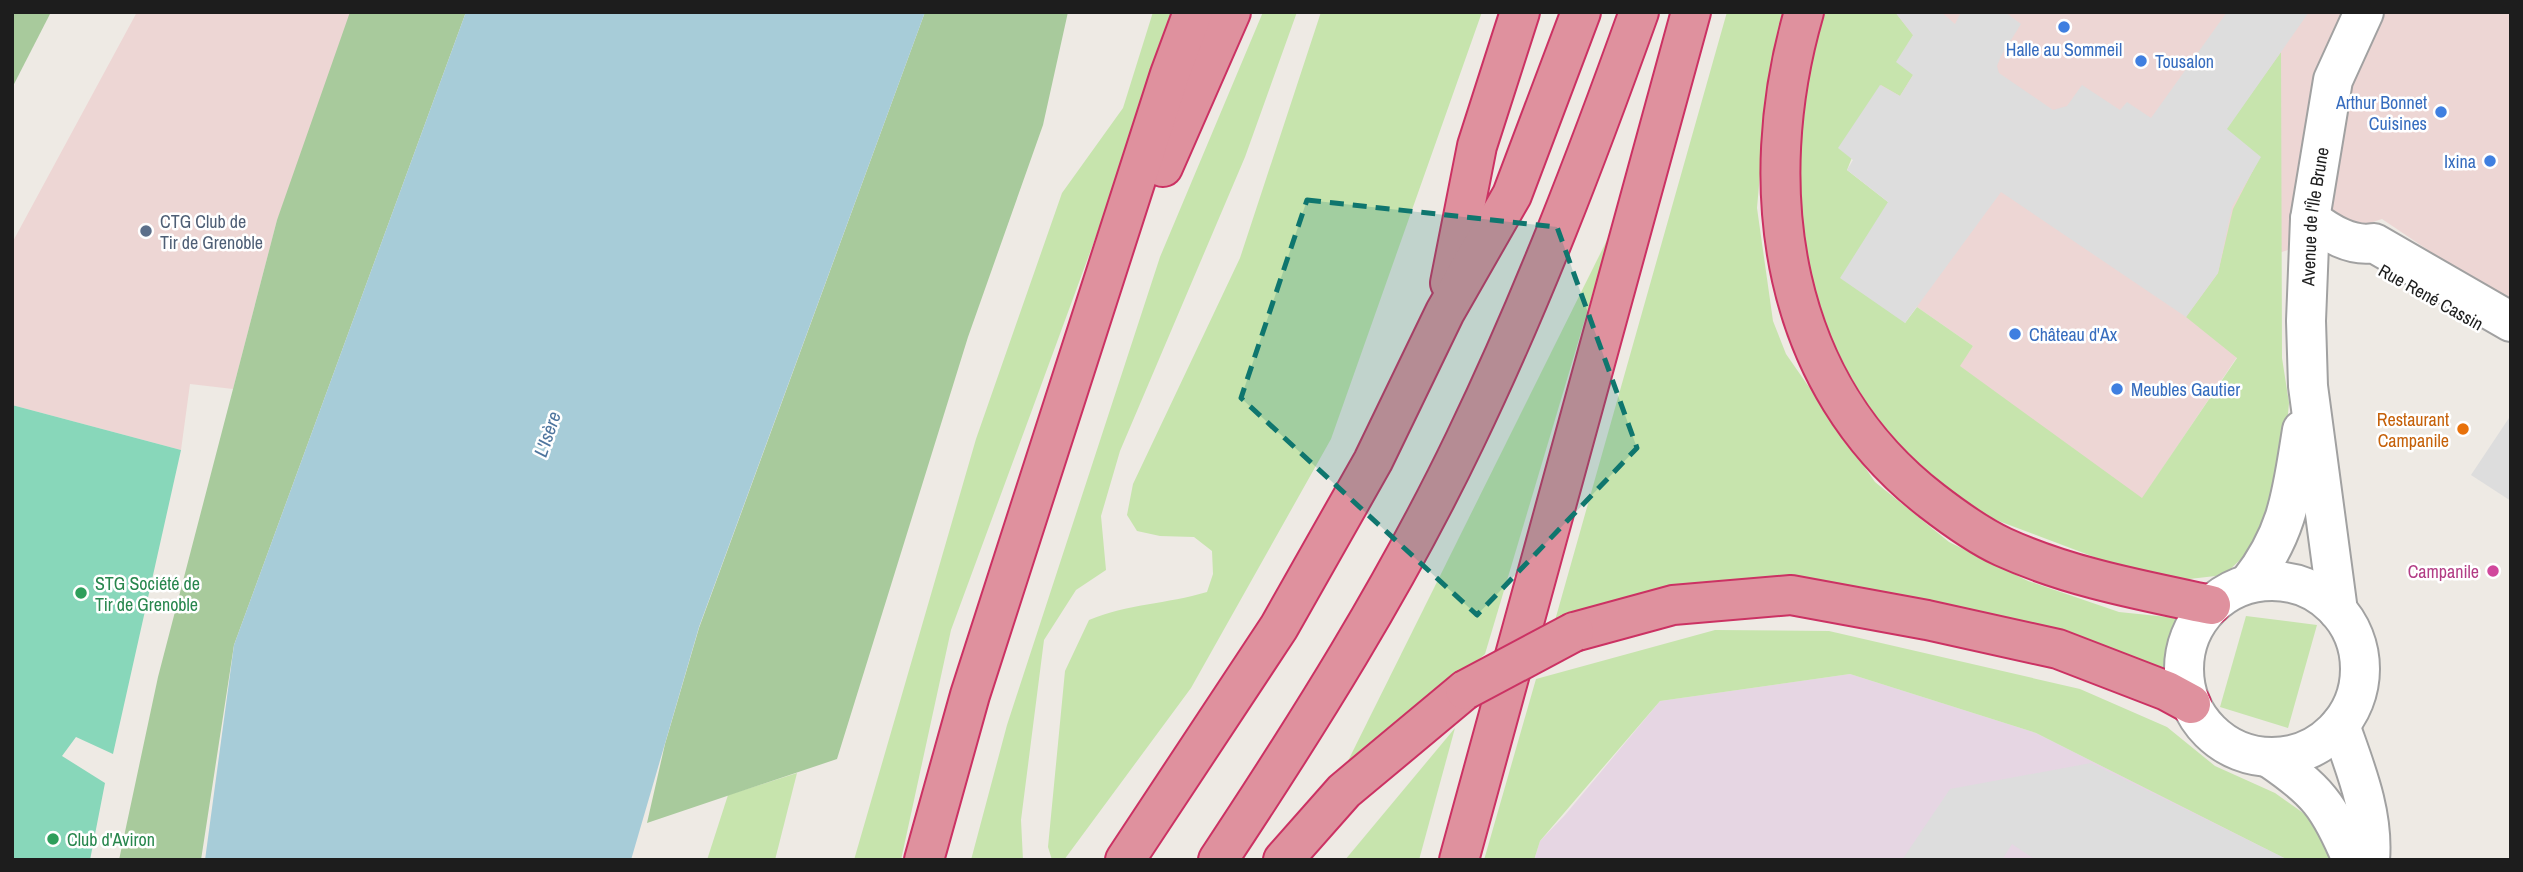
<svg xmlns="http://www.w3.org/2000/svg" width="2523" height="872" font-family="'Archivo Narrow',sans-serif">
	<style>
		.commercial { fill: #edd6d4 }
		.industrial { fill: #e6d6e3 }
		.grass { fill: #c7e4ad }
		.forest { fill: #a8ca9c }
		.pitch { fill: #88d7ba }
		.parking { fill: #ddd }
		.water { fill: #a7ccd8 }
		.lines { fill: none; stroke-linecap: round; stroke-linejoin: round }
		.minor-casing { stroke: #a1a1a1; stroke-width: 42 }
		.highway-casing { stroke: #cb3263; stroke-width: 42 }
		.minor { stroke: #fff; stroke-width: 38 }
		.highway { stroke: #df919e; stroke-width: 38 }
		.highway-bridge-casing { stroke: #cb3263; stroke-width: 42; stroke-linecap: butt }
		.highway-bridge { stroke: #df919e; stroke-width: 38 }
		.marked { fill: #0f766e; fill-opacity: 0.2; stroke: #0f766e; stroke-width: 5; stroke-dasharray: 14 9; stroke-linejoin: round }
		.shop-dot { fill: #3f7fe0; stroke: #fff; stroke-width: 2.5 }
		.service-dot { fill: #5c6f8a; stroke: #fff; stroke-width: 2.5 }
		.food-dot { fill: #e8710a; stroke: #fff; stroke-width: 2.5 }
		.hotel-dot { fill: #d1479c; stroke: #fff; stroke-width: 2.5 }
		.leisure-dot { fill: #2e9e5b; stroke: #fff; stroke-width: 2.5 }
		.labels { text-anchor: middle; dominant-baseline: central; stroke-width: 5; stroke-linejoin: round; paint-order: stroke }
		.shop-label { font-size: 18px; fill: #366cbe; stroke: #fff; text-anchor: start }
		.street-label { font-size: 18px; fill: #1d1d1d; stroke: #fff }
		.service-label { font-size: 18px; fill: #4e5e75; stroke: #fff; text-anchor: start }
		.food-label { font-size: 18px; fill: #c56008; stroke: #fff; text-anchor: end }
		.hotel-label { font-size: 18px; fill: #b23c85; stroke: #fff; text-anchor: end }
		.leisure-label { font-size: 18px; fill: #27864d; stroke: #fff; text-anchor: start }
		.water-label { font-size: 19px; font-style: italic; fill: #4e759e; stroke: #fff }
	</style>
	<rect width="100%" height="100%" fill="#eeeae4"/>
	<g class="commercial">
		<path d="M137,12H364L277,220L233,389L190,384L181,450L12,405V243Z"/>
		<path d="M1859,12H2511V306L2382,219L2218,273L2237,357L2142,499L1959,366L1973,346L1917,307Z"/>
	</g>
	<path class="industrial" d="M1850,674L2036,733L2288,860H1534L1540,841L1565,815L1660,701Z"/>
	<g class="grass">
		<path d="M1153,12H1171L1103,217L951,630L901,860H854L976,439L1062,193L1123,108Z"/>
		<path d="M1263,12H1297L1245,157L1120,451L1101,516L1106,570L1076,590L1044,640L1021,820L1023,860H971L1007,725L1160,257Z"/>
		<path d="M1321,12H1482L1331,439L1191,688L1064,860H1052L1048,847L1065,671L1089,620C1127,604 1167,604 1207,592L1213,574L1212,551L1194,537L1160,536L1137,531L1127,515L1133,484L1240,258Z"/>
		<path d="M1727,12H1786L1765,117L1757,208L1773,321L1786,354L1875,482L1949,542L2028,581L2119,612L2177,618L2164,673L1927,603L1554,624Z"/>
		<path d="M1823,12H1895L1913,35V75L1900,96L1881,85L1847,170L1888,202L1905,323L1917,307L1973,346L1960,366L2142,498L2237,358L2186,317L2218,273L2233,209L2260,157L2226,129L2281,52L2282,358L2289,403L2284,456L2257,544L2224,575L2172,581L2134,572L1972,511L1922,470L1875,417L1821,328L1800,226L1796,156L1811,46Z"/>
		<path d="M1611,232L1485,654L1339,779Z"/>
		<path d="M2246,616L2317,625L2288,728L2220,707Z"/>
		<path d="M1715,630L1829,631L2080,689L2167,727L2215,766L2275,793L2313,820L2331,860H2288L2036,733L1850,674L1660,701L1540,841L1534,860H1484L1536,679Z"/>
		<path d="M1455,728L1419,860H1345Z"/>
		<path d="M797,773L775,860H707L728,795Z"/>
	</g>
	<g class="forest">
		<path d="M12,12H51L12,88Z"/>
		<path d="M350,12H466L234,645L201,860H119L158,677L277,220Z"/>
		<path d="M925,12H1068L1043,125L968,337L837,759L647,823L665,744L699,628Z"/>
	</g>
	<path class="pitch" d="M12,405L181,450L113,754L76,737L62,756L105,783L90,860H12Z"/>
	<g class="parking">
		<path d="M1895,12H1941L1955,24L1961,12H2005L2021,24L2001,56L1997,66L1999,73L2053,110L2067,106L2082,85L2120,110L2127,102L2151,118L2227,12H2309L2227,129L2261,157L2232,207L2218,273L2186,317L2001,192L1905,323L1840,278L1888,202L1847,170L1853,160L1838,148L1880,85L1900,96L1913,75L1896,62L1913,35Z"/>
		<path d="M2511,415V501L2471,475Z"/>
		<path d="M2091,763L2288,860H2036L2012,844L2002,860H1902L1950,789Z"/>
	</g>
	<path class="water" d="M466,12H925L699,627L631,860H205L234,645Z"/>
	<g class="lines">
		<g class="minor-casing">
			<g id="minor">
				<path d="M2310,219C2329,233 2351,247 2374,243L2511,322"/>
				<circle cx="2272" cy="669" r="88"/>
				<path d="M2249,583C2289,532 2292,492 2302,430"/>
				<path id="s1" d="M2338,611L2308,386L2306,321L2310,219L2333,80L2364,12"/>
				<path d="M2340,725C2355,768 2374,813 2370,860"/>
				<path d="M2268,757C2317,790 2329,805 2352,860"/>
			</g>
		</g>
		<g class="highway-casing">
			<g id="highway">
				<path d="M1804,12C1753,188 1780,384 1932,501C1954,518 1977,535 2003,547C2069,577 2140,590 2211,605"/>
				<path d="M1163,167L1231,12"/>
				<path d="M1450,283L1477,146L1520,12"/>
				<path d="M1574,632L1673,605L1791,595L1927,620L2058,649L2167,691L2191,704"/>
				<path d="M924,860L970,695L1170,74L1193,12"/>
				<path d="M1125,860L1279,627L1373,461L1445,312L1512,195L1581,12"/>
				<path d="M1218,860C1308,724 1395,586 1465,440C1532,301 1587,157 1639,12"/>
				<path d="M1283,860L1344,791L1465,690"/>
				<path d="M1459,860L1691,12"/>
			</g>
		</g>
		<use href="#minor" class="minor"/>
		<use href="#highway" class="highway"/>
		<g class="highway-bridge-casing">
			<path id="highway-bridge" d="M1465,690L1574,632"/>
		</g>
		<use href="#highway-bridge" class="highway-bridge"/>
	</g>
	<path class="marked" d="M1307,200L1557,227L1637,448L1477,615L1241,398Z"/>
	<g class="shop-dot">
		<circle cx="2064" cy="27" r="7"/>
		<circle cx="2141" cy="61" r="7"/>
		<circle cx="2441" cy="112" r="7"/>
		<circle cx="2490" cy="161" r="7"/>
		<circle cx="2015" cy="334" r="7"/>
		<circle cx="2117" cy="389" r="7"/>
	</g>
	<circle class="service-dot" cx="146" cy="231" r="7"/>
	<circle class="food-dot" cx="2463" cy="429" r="7"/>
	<circle class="hotel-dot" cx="2493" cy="571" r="7"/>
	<g class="leisure-dot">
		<circle cx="81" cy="593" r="7"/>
		<circle cx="53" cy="839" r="7"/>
	</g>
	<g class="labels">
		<g class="shop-label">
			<text x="2064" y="49" text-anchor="middle">Halle au Sommeil</text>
			<text x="2155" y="61">Tousalon</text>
			<text x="2427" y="102" text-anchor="end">Arthur Bonnet<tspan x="2427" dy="21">Cuisines</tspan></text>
			<text x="2476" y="161" text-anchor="end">Ixina</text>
			<text x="2029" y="334">Château d'Ax</text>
			<text x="2131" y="389">Meubles Gautier</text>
		</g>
		<g class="street-label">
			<text stroke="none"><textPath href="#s1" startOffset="397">Avenue de l'Île Brune</textPath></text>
			<text transform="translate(2431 297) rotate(29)">Rue René Cassin</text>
		</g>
		<g class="service-label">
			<text x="160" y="221">CTG Club de<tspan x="160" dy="21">Tir de Grenoble</tspan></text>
		</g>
		<g class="food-label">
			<text x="2449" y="419">Restaurant<tspan x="2449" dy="21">Campanile</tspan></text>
		</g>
		<g class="hotel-label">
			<text x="2479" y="571">Campanile</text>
		</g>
		<g class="leisure-label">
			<text x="95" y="583">STG Société de<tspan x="95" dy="21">Tir de Grenoble</tspan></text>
			<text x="67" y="839">Club d'Aviron</text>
		</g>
		<g class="water-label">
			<text transform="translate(547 434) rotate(-71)">L'Isère</text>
		</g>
	</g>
	<rect width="2523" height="872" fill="none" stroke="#1d1d1d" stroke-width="28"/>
</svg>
